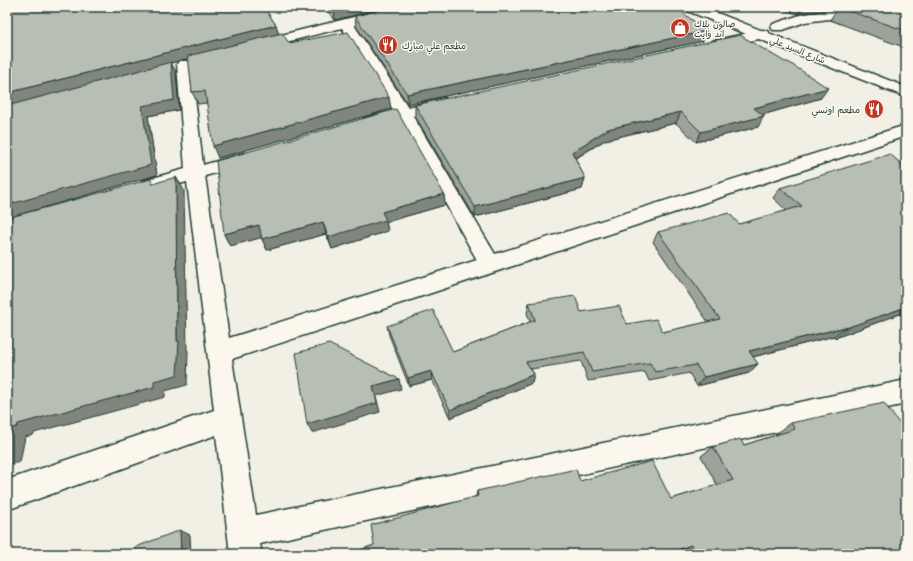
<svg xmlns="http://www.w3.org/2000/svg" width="913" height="561" font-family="'Playpen Sans','Playpen Sans Arabic',sans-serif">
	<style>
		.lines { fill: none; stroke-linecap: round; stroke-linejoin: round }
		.stream { fill: #6e7f75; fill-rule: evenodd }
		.minor-casing { stroke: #1f3d34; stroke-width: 3 }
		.secondary-casing { stroke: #1f3d34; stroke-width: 3 }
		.minor { fill: #fbf7ec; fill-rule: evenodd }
		.secondary { fill: #fbf7ec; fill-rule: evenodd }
		.wall { fill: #9da39a; stroke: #1f3d34 }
		.shaded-wall { fill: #80857d; stroke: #1f3d34 }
		.building { fill: #b7beb3; stroke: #1f3d34 }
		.labels { text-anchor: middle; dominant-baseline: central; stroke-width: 3; stroke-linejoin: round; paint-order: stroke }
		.far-poi-label { font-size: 9px; fill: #1f3d34; stroke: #fbf7ec; text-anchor: start }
		.far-street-label { font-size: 9px; fill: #1f3d34; stroke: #fbf7ec }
	</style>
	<rect width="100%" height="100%" fill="#f2f0e5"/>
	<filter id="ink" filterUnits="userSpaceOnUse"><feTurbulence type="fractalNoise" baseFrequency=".025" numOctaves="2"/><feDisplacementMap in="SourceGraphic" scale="8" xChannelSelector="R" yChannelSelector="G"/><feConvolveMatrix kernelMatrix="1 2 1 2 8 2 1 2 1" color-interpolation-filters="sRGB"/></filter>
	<g filter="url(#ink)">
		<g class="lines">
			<g class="stream">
				<path d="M678,7H687L701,13L696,14Z"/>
				<path d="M880,86H886L906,94V99L880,90Z"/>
			</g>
			<g class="minor-casing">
				<g id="minor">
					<path d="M394,7H416L415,10L354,25L408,107L443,98L449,100L451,103L449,106L413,116L495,254L906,125V136L232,359L256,515L906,380V404L260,544L262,554H230L216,435L7,510V480L214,410L187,182L149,192L142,191L140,186L142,181L185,169L177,64L179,61H189L191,64L203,165L245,153L251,155L254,159L251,163L205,176L229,338L477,260L399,120L370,127L364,126L362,122L364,118L394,111L342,28L258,49L253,48L251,45L253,42Z"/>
					<path d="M861,7H899L893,11L805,22L783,30H773L771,27L773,24L803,14Z"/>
					<path d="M763,30L768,31L770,34L768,37L717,48L712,47L710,44L712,41Z"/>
				</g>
			</g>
			<g class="secondary-casing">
				<path id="secondary" d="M684,7H702L906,87V97L685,10Z"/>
			</g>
			<use href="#minor" class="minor"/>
			<use href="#secondary" class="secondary"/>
		</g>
		<g class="wall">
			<path d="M324,7H388L335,20Z"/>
			<path d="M771,7H906V48L830,20L837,9L798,14Z"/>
			<path d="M264,8L276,25L278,34L289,43L391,109L218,158L207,103L198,104L192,92L189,58L171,63L176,72L179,110L148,116L157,175L7,218V106Z"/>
			<path d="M355,16L703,41L408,104L356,26Z"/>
			<path d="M821,98L762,115L758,127L696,142L676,123L605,140L575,159L585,178L582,189L475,217L415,116V105Z"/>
			<path d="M906,168V320L900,314L835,338L834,336L753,357L758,364L749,373L697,386L689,373L649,381L645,372L588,381L581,361L531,369L534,374L532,383L450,418L432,380L409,386L389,335L387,326L453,352L530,322L527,313L529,303L581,312L627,324L663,332L708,322L653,242L658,232L739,224L787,211L773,198L780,188Z"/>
			<path d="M444,194L445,205L386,222L388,231L332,249L326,234L267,250L261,237L230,246L224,234Z"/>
			<path d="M791,423L906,554H680L679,551L671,554H349L374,545L476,496L477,491L580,481L671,499L717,485L701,456L713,447L744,445L776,435V434Z"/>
		</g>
		<g class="shaded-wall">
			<path d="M348,7H388L335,20L334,10Z"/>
			<path d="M802,7H850H838L837,9L798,14Z"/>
			<path d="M276,25L279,34L171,63L176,72L179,110L148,116L157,175L7,218V93Z"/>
			<path d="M707,31L703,41L408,104L407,94Z"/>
			<path d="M828,88L821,98L748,119L754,108Z"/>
			<path d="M389,97L391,109L218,158L213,146Z"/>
			<path d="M681,112L676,123L605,140L569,162L572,152L608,129Z"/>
			<path d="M764,116L758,127L696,142L701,132Z"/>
			<path d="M176,177L184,190L187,349L188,351L187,385L165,391V397L34,433L33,435L25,437L20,462L7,465V435L9,429L18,424L154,381L177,341Z"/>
			<path d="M585,178L582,189L475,217V207Z"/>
			<path d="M444,194L445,205L386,222L388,231L332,249L328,237L382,212Z"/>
			<path d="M323,222L326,234L267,250L262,239Z"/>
			<path d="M259,225L264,237L230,246L224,234Z"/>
			<path d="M906,307V310L900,314L835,338L846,328Z"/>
			<path d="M845,327L834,336L741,360L749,351Z"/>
			<path d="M758,364L749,373L697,386L704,377Z"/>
			<path d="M431,371L432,380L409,386L408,378Z"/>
			<path d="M534,374L532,383L450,418V410Z"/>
			<path d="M399,379L401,389L376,396L380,412L312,433L307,424L373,386Z"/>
			<path d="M180,530L190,535L191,554H181Z"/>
			<path d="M691,545L679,551L671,554H667Z"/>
		</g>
		<g class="building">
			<path d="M7,7H264L276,25L7,93Z"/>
			<path d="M330,7H348L334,10Z"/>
			<path d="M393,7H675L707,31L407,94L355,16Z"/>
			<path d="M838,7H906V31Z"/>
			<path d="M348,32L389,97L213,146L205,91L192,92L188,56L282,33L289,43Z"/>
			<path d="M740,35L785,62H788L828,88L754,108L764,116L701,132L681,112L608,129L572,152L585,178L475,207L415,105Z"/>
			<path d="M171,62L174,100L142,106L151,165L7,205V106Z"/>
			<path d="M396,109L444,194L382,212L386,220L328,237L323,222L262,239L259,225L224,234L216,161Z"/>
			<path d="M890,154L906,168V307L846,328L845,327L749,351L758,364L704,377L696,365L655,372L650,363L592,372L584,352L526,362L534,374L450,410L431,371L408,378L387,326L433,310L453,352L535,320L529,303L575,296L581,312L619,306L627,324L656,319L663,332L720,319L658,232L729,213L739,224L802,206L780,188Z"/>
			<path d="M176,177L177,341H179L177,375L154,381V387L18,424L17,427L9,429L7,435V218L151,179L152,184Z"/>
			<path d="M329,344L399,379L373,386L377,403L307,424L296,353Z"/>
			<path d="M884,403L905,431H906V554H696L691,545L667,554H349L374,545L371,525L478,496L477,491L576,469L580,481L652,461L671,499L733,480L713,447L740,439L744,445L795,429L791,423Z"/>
			<path d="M180,530L181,554H136V547Z"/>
		</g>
	</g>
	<defs>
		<g id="shop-disc" transform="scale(1)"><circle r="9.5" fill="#c8321e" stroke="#fbf7ec"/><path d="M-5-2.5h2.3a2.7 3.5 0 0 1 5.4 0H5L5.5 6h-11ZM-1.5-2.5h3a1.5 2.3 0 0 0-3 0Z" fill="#fff"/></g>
		<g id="restaurant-disc" transform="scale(1)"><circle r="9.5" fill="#c8321e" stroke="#fbf7ec"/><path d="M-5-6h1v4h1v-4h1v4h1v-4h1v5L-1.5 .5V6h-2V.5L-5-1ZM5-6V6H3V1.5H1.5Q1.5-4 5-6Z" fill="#fff"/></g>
	</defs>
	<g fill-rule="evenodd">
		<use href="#shop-disc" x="680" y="28"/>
		<use href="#restaurant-disc" x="388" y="45"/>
		<use href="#restaurant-disc" x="874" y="109"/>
	</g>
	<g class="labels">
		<g class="far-poi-label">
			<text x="694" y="23">صالون بلاك<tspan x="694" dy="10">اند وايت</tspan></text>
			<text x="402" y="45">مطعم علي مبارك</text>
			<text x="860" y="109" text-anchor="end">مطعم اونسي</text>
		</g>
		<g class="far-street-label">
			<text transform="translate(798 49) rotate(22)">شارع السيد علي</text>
		</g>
	</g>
	<rect width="913" height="561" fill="none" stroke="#fbf7ec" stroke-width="24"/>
	<rect x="12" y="12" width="889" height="537" fill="none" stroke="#1f3d34" stroke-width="1.5" filter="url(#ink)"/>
</svg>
